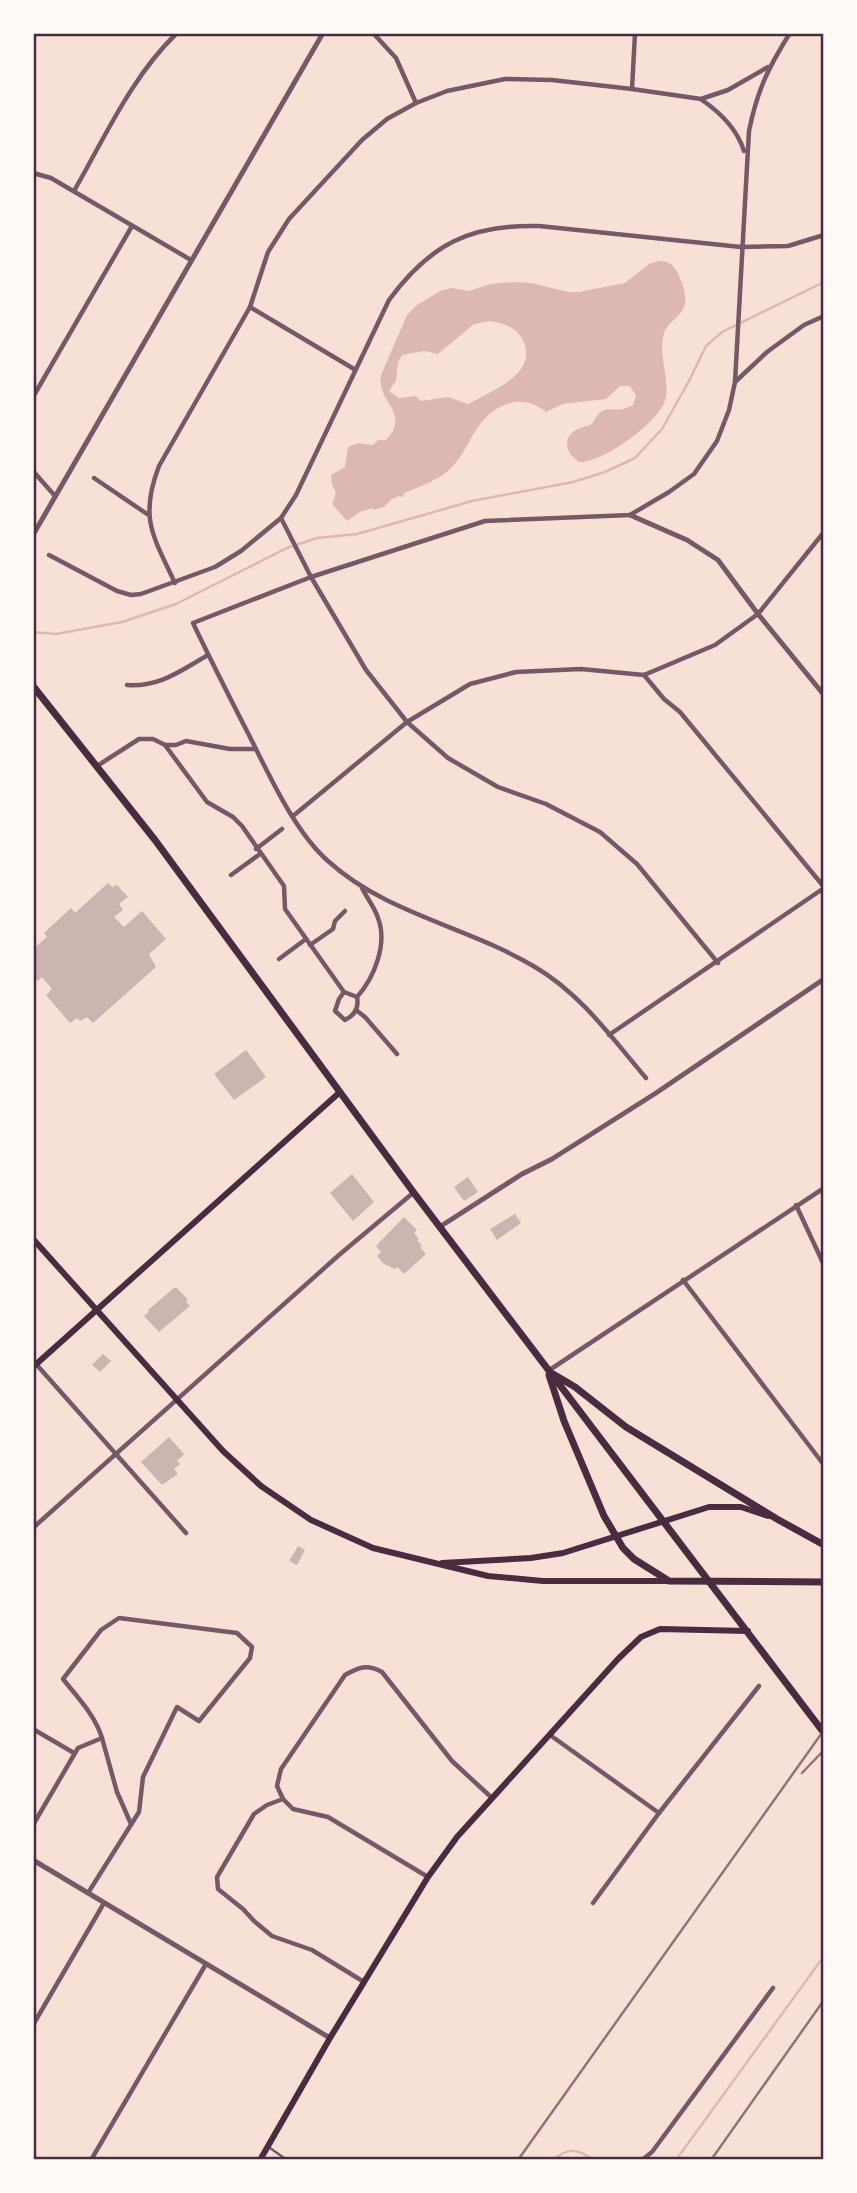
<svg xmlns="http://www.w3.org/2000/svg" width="857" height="2193" font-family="'Sofia Sans Condensed',sans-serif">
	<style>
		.water { fill: #dcb8b0; fill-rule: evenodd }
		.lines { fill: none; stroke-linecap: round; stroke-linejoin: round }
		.stream { stroke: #dcb8b0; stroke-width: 2.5 }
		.building { fill: #ccb4b1 }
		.service { stroke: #755966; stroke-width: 2.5 }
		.minor { stroke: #755966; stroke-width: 4.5 }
		.tertiary { stroke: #755966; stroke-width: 5 }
		.secondary { stroke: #4a2c40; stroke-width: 6 }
		.primary { stroke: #4a2c40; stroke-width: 7 }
		.rail { stroke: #8f747c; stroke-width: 2.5 }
		.neatline { fill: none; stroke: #4a2c40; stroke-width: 2.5 }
	</style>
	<rect width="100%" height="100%" fill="#f7e1d7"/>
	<path class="water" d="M658,261C664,261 669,262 673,266C680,274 689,297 684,307C680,317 668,322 664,333C658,355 669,376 666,397C662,421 601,464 579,462C567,455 561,439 576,430C581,427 587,427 592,424C605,398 613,417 633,405L636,396L630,386H620L606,399L563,404L546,412C524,393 497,402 480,424C470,438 464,454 453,466C440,480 421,486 404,493L403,497L399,496L392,499L384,507L374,510L372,508L360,512L347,521L332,504L336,493L332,484L331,475L345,467L348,447L358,443L373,445L378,440H386C412,412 376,403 381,375L407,315L417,305L440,291L452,288L469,291L491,284L514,282L531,283L568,292H579L625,283L649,264ZM491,321C505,324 516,327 523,340C539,374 491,391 468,404L448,397L421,401L416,396L399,398L389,391L396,381L398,362L402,355L424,351L438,354L474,324Z"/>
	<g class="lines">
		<g class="stream">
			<path d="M33,632L56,634L122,622L176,604L287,548L317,538L357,534L472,501L573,482L605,472L635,458L662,429L689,381L706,346L722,332L824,282"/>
			<path d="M553,2160C567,2148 576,2148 592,2159"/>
			<path d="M676,2160L824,1956"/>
		</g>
	</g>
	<g class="building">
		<path d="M108,883L112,887L117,885L128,897L119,904L123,910L114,917L124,927L142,911L166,939L149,954L156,967L93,1023L87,1017L80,1021L77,1018L70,1023L46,995L52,989L42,977L38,981L33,976V949L47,937L44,933L71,908L75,913Z"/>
		<path d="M246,1050L266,1077L234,1100L214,1074Z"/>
		<path d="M352,1174L374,1202L353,1221L330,1193Z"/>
		<path d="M468,1177L478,1192L464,1201L454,1187Z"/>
		<path d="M515,1214L521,1223L497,1240L490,1229Z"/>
		<path d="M404,1217L417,1230L414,1233L419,1239L417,1240L422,1246L420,1247L426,1254L404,1274L397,1267L395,1269L384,1264L377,1256L381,1252L376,1246Z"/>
		<path d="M174,1288H177L188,1300L186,1302L190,1306L159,1332L144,1316L149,1312L148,1310Z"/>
		<path d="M103,1354L111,1361L100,1372L92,1365Z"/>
		<path d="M169,1437L184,1454L177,1461L180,1464L174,1469L178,1474L162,1485L141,1462Z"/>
		<path d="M298,1546L305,1550L297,1565L289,1561Z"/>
	</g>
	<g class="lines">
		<path class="service" d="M270,2148L287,2160"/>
		<g class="minor">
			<path d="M373,33L396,58L416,103"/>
			<path d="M632,89L635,33"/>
			<path d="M702,100C721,113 737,129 744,151"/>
			<path d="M33,173L51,178L191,260"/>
			<path d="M74,191C105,137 132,76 177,33"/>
			<path d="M250,307L354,369"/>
			<path d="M735,382L749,131C757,91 768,68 790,33"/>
			<path d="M33,397L132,226"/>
			<path d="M33,471L55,496"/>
			<path d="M94,478L147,514"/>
			<path d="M281,518L311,577L366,670L407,722L448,758L498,787L546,804L600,832L637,864L718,963"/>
			<path d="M49,555L117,591L131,595L141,594L215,567L241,551L281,518L296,495L389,300C430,244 471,224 539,226L741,247L788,246L824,235"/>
			<path d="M175,583C153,536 139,518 159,466L250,307L268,252L289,219L362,140L387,119L416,103L447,91L505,79L552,80L632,89L701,99L728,90L768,67"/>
			<path d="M644,675L664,699L680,712L824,887"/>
			<path d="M127,685C160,687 180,671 208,655"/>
			<path d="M165,745L207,802L233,817L242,826L284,886L285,909L344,992L357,997C359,1007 355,1015 345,1020L335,1011L339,999L344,992"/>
			<path d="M97,766L139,739H153L165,745H176L186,741L230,749H256"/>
			<path d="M293,816L407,722L470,684L516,672L581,669L644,675L715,645L758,614L824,532"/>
			<path d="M256,849L282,829"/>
			<path d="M231,875L260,854"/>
			<path d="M310,945L333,929L335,921L345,911"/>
			<path d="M279,959L306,939"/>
			<path d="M357,997C374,978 388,944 378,918C375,908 367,898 362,888"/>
			<path d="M356,1010L365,1017L397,1054"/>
			<path d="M609,1035L824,888"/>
			<path d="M646,1078C612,1038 581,994 535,967C469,927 386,914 328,861C296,833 271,779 252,741C232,702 212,663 193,623L311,577L485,521L630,515L669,492L694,474L717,441L729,410L735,382L767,352L804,325L824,316"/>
			<path d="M796,1205L824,1265"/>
			<path d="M683,1280L824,1465"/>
			<path d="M36,1364L186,1533"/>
			<path d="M548,1371L824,1188"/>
			<path d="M34,1527L339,1255L413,1193"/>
			<path d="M33,1729L74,1753"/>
			<path d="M550,1735L659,1813"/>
			<path d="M102,1738L117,1792L131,1824"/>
			<path d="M283,1799L267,1805L254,1814L217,1877L218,1889L243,1909L254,1921L272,1936L312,1950L364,1982"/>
			<path d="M33,1825L78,1748L102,1738C95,1715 78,1698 63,1679L101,1630L119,1618L237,1633L252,1647L250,1658L199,1721L177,1707L143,1777L139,1812L88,1893"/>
			<path d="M428,1877L328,1817L293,1809L283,1799L277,1786L281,1769L345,1675C359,1667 367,1664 382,1672L452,1761L492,1798"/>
			<path d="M593,1903L659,1813L759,1686"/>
			<path d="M33,2025L104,1903"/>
			<path d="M91,2160L206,1964"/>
			<path d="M642,2160L652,2152L773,1988"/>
		</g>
		<g class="tertiary">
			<path d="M630,515L687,540L718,560L758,614L824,695"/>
			<path d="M33,535L323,33"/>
			<path d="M441,1226L522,1174L552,1159L656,1093L824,979"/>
			<path d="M33,1860L330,2038"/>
		</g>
		<g class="secondary">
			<path d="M33,1239L223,1451L261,1486L311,1520L373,1548L488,1576L543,1581H669"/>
			<path d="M33,1367L340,1092"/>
			<path d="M442,1563L531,1558L563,1553L709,1507H741L768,1516"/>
			<path d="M260,2160L330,2038L428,1877L457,1837L618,1659L641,1637L660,1629L748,1631"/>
		</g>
		<g class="primary">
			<path d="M33,686L155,840L414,1193L824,1733"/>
			<path d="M553,1374L575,1387L626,1427L777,1519L824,1545"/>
			<path d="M549,1375L564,1421L604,1516L623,1548L634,1559L669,1581L824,1582"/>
		</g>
		<g class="rail">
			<path d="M802,1773L824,1750"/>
			<path d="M518,2160L824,1730"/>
			<path d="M711,2160L824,2000"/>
		</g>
	</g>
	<rect width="857" height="2193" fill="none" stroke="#fffaf5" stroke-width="70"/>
	<rect x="35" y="35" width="787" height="2123" class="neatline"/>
</svg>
